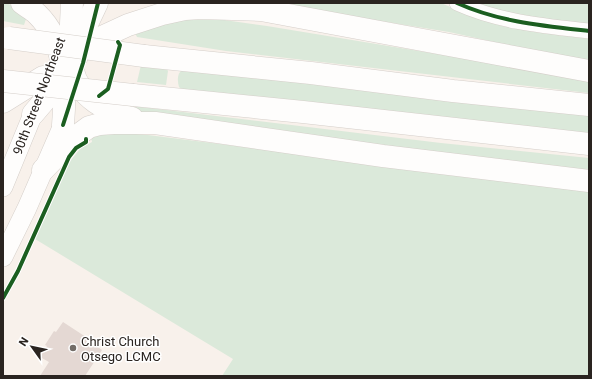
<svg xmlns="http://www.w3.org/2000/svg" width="592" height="379" font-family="Roboto,sans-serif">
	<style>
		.green { fill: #dbe9da }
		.building { fill: #e4d8d3 }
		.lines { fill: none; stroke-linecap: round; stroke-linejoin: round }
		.minor-casing { stroke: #d5cfca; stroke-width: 16 }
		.major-casing { stroke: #d5cfca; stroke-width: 20 }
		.highway-casing { stroke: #d5cfca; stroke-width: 23 }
		.minor { stroke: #fefdfc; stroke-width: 15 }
		.major { stroke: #fefdfc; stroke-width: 19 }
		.highway { stroke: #fefdfc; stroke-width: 22 }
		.highway-bridge-casing { stroke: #d5cfca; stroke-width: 23; stroke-linecap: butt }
		.highway-bridge { stroke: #fefdfc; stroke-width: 22 }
		.cycleway-casing { stroke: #fff; stroke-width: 6 }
		.cycleway { stroke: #1b5e20; stroke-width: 4 }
		.poi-dot { fill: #726c67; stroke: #fff; stroke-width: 1.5 }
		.labels { text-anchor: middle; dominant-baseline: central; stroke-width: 3; stroke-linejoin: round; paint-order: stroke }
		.street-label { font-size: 13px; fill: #2a2420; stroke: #fff }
		.poi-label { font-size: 13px; fill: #2a2420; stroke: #fff; text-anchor: start }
	</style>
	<rect width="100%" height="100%" fill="#f8f1eb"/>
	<g class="green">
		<path d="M3,3C13,3 20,12 26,19L24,25L3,21Z"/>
		<path d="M268,3H441L469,15L502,26L535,32L589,39V63L449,32Z"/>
		<path d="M480,3H589V24L549,20L510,13L479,4Z"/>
		<path d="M194,19L224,20L267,26L589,79V93L226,51L137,37L135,33L170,22Z"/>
		<path d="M141,65L167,69L168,71L166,85L137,82Z"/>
		<path d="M184,69L589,114V136L182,90L179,87C177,80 177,72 184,69Z"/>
		<path d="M116,104L441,143L589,158V176L143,117Z"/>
		<path d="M111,132L148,135L479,176L589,185V376H222L233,359L35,239L70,161L81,148L92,142L91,137Z"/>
	</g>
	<path class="building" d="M63,322L89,339L88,340L102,350L85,376H40L49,362L40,357L47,346L45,345L54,331L56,332Z"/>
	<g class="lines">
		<g class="minor-casing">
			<path id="minor" d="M457,3C499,22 544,26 589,31"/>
		</g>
		<g class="major-casing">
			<g id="major">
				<path d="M3,187L33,114"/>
				<path d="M3,257L27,208L63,125"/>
			</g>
		</g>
		<g class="highway-casing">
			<g id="highway">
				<path d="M22,3C27,7 33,10 37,14C67,43 66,87 63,125"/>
				<path d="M72,3C71,25 69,49 73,71C79,97 108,113 132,118"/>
				<path d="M72,49L87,24L97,3"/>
				<path d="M144,56L311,73L453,91L589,105"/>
				<path d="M133,95L303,112L589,144"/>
				<path d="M3,102L43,77"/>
				<path d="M33,114L56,87L79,53L89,43L128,25L162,14L185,9L201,8L261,10L589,71"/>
				<path d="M43,170L74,138L89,127L100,124L114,123H155L383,156L589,181"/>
			</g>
		</g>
		<use href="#minor" class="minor"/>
		<use href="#major" class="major"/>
		<use href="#highway" class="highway"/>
		<g class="highway-bridge-casing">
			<g id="highway-bridge">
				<path d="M9,38L144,56"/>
				<path d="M3,81L133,95"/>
			</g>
		</g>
		<use href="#highway-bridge" class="highway-bridge"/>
		<g class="cycleway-casing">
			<g id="cycleway">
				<path d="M457,3C499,22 544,26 589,31"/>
				<path d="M99,96L108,89L120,45L118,42"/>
				<path d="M63,125L83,63L98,3"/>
				<path d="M3,298L18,271L69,157L76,148L86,142V139"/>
			</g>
		</g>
		<use href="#cycleway" class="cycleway"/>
	</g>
	<circle class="poi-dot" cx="73" cy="348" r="4"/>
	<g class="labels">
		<g class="street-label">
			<text transform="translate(39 96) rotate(-69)">90th Street Northeast</text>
		</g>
		<g class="poi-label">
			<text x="81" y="341">Christ Church<tspan x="81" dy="15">Otsego LCMC</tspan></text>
		</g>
	</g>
	<rect width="592" height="379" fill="none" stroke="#2a2420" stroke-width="8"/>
	<g transform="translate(32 347) rotate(303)" stroke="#ffffff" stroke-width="3" paint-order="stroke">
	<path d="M0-3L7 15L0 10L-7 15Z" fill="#2a2420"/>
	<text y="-6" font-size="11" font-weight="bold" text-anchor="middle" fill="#2a2420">N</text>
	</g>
</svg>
